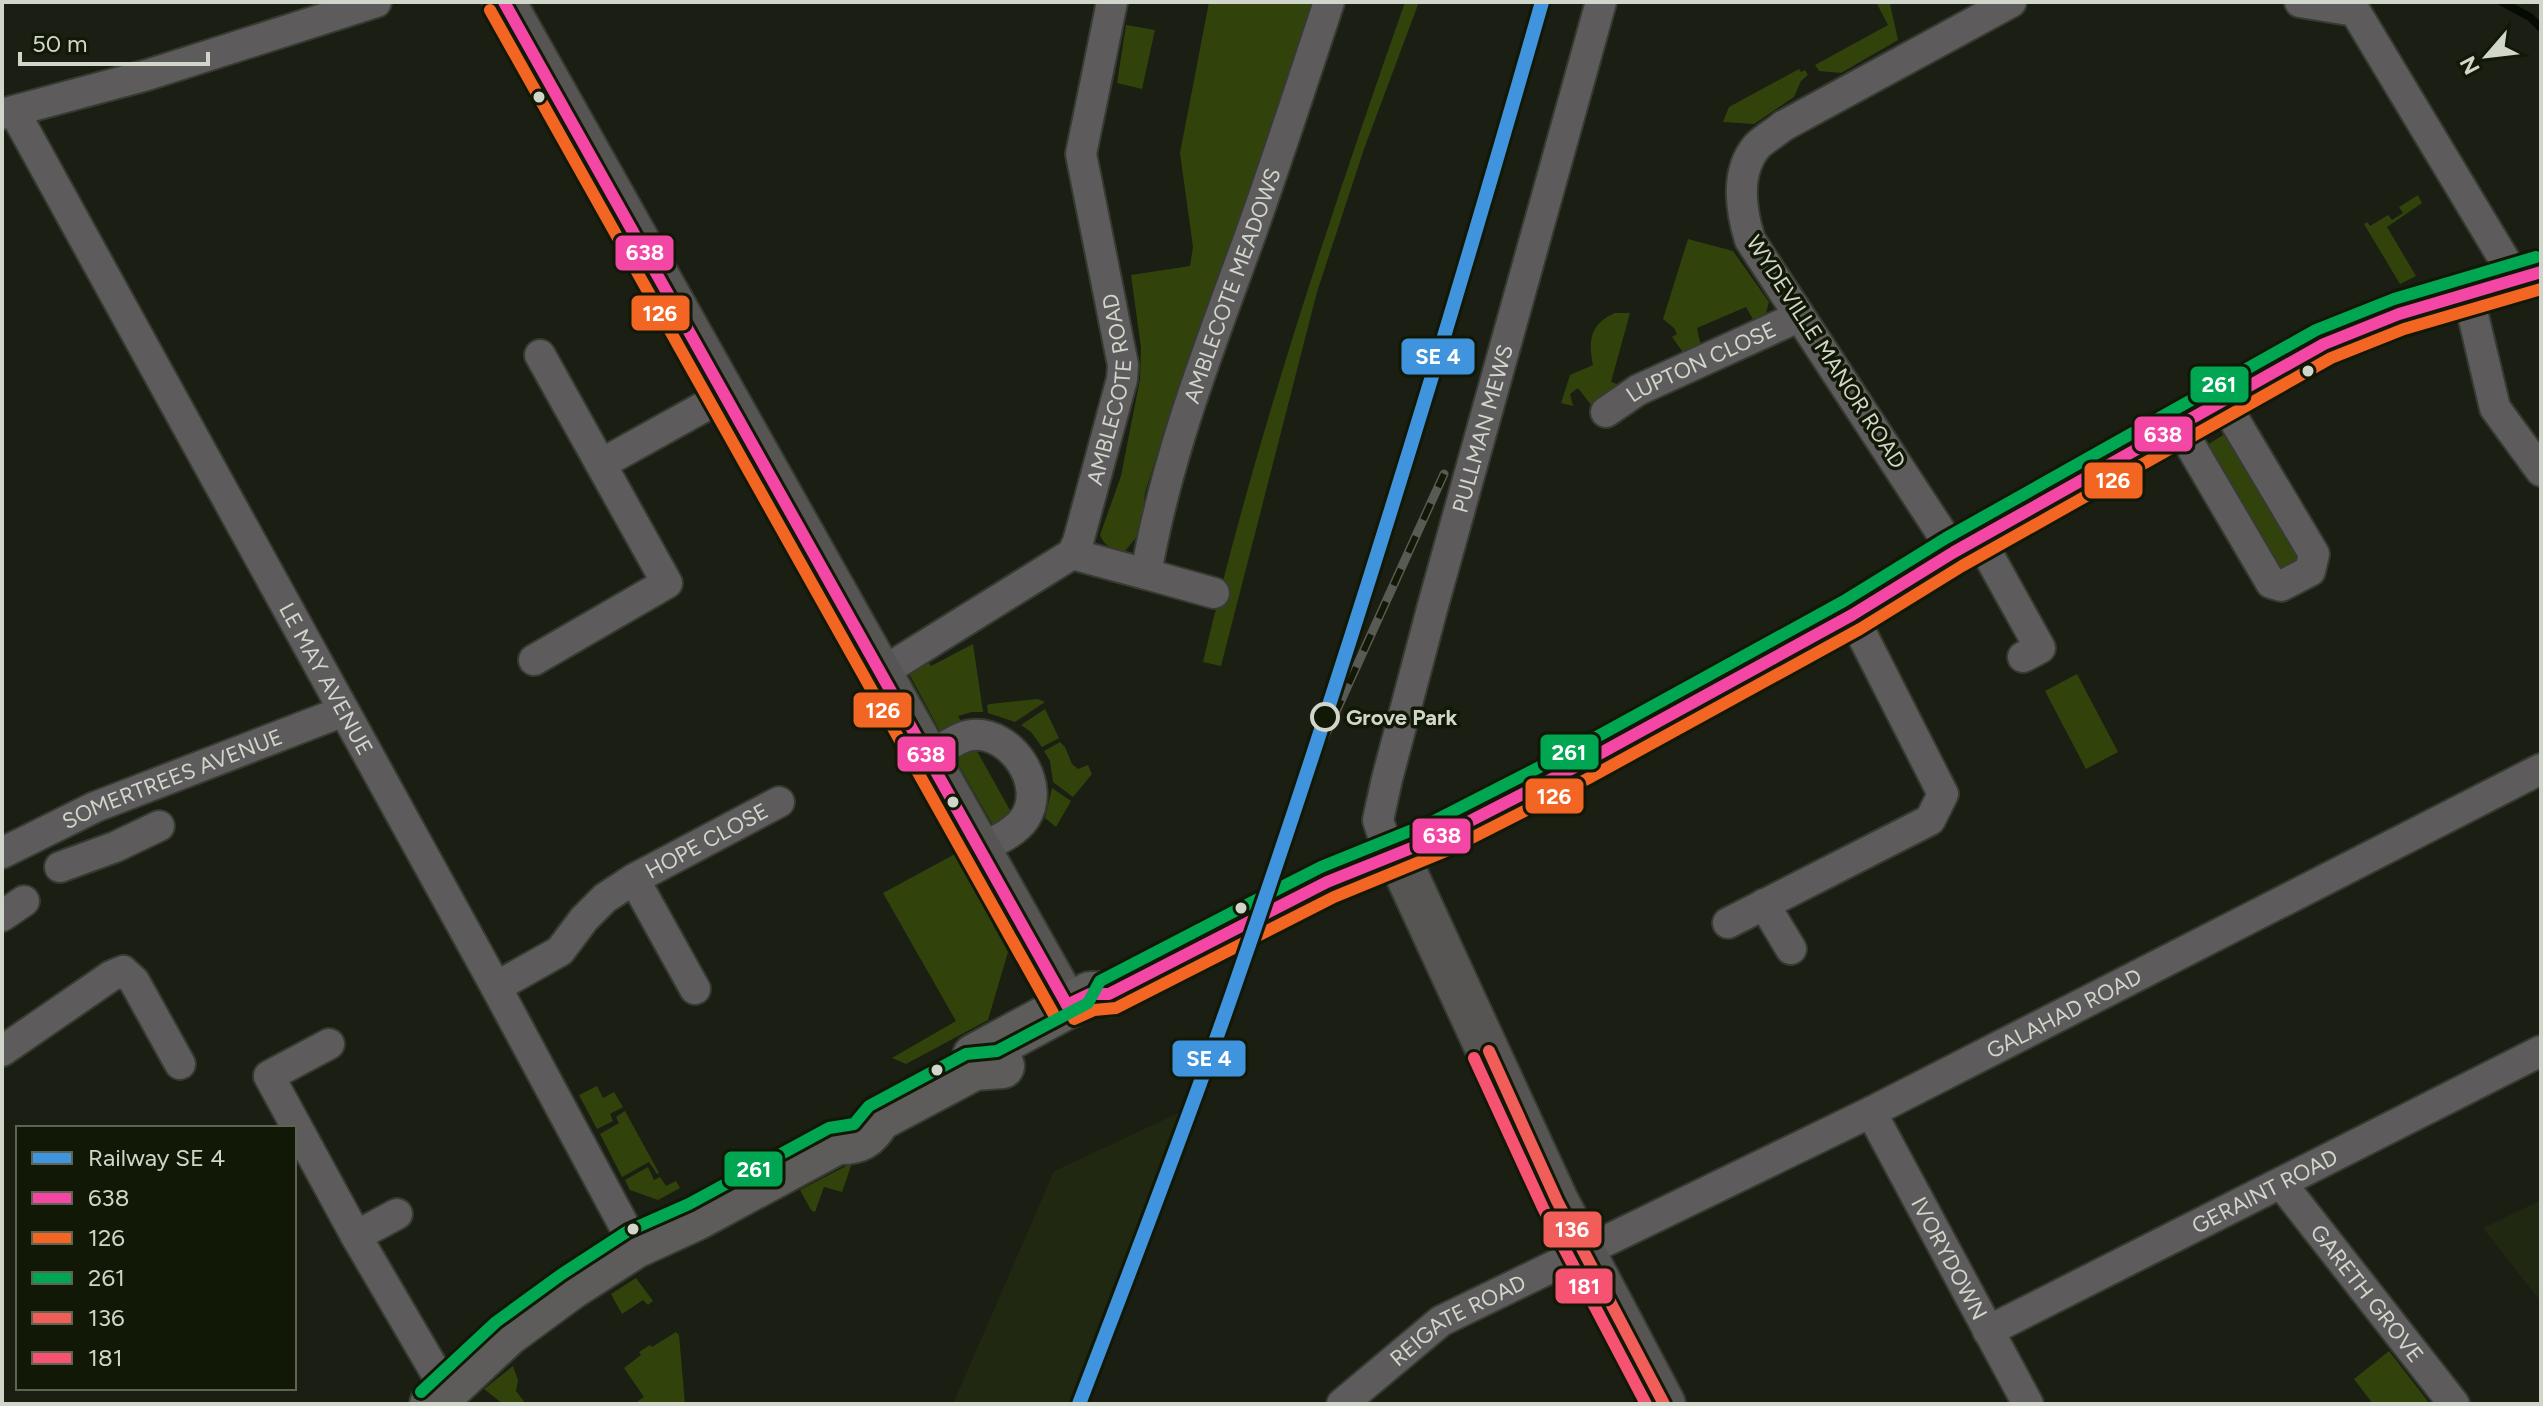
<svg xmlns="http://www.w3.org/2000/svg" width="2543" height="1406" font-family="Figtree,sans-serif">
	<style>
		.built { fill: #202811 }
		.green { fill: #31430b }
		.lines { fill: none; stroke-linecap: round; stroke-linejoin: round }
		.stream { stroke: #050a02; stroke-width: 8 }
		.street-casing { stroke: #363b31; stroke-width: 34 }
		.secondary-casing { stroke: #363b31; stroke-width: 46 }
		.primary-casing { stroke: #363b31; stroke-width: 48 }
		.street { stroke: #5d5b5c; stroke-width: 30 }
		.secondary { stroke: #565553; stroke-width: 42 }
		.primary { stroke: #5e5c5a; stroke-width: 44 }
		.rail-casing { stroke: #595a54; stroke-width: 9 }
		.rail { stroke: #121806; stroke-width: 6; stroke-dasharray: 18; stroke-linecap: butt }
		.bus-1-casing { stroke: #121806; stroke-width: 18 }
		.bus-2-casing { stroke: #121806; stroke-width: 18 }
		.bus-3-casing { stroke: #121806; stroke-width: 18 }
		.bus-4-casing { stroke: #121806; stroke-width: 18 }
		.bus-5-casing { stroke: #121806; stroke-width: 18 }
		.bus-1 { stroke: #f346a5; stroke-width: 12 }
		.bus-2 { stroke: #f26522; stroke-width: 12 }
		.bus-3 { stroke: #00a651; stroke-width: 12 }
		.bus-4 { stroke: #f15d59; stroke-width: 12 }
		.bus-5 { stroke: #f65372; stroke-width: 12 }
		.rail-1-casing { stroke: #121806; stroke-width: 20 }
		.rail-1 { stroke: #4094de; stroke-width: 14 }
		.bus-dot { fill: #d0d6c9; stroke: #121806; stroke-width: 3 }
		.stop-dot { fill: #121806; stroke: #d0d6c9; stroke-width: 4 }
		.labels { text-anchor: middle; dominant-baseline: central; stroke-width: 7; stroke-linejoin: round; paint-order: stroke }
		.street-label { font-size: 22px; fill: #d0d6c9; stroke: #121806 }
		.stop-label { font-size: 22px; font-weight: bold; fill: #d0d6c9; stroke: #121806; text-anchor: start }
		.line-badge { stroke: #121806; stroke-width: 3 }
		.badge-label { font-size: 22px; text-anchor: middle; font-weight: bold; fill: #fff }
	</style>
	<rect width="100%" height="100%" fill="#1a1e13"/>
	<g class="built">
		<path d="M1202,1102L1084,1404H953L1054,1171Z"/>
		<path d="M2541,1200V1302L2483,1228Z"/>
	</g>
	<g class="green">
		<path d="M1209,2H1313L1255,173L1236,245L1183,388L1166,425L1145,493L1140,533L1125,551C1112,549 1105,547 1100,535L1121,476L1140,379L1141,348L1131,275L1190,266L1193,247L1180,153Z"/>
		<path d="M1405,2H1419L1364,149L1317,292L1221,666L1203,662C1256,437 1329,219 1405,2Z"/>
		<path d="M1876,2L1890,4L1898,40L1841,73L1819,71L1815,65L1888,25Z"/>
		<path d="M1126,25L1155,30L1142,89L1117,83Z"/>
		<path d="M1799,69L1801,72L1805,70L1808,75L1801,81L1794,97L1754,124L1723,122L1729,107Z"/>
		<path d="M2418,195L2422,203L2387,227L2416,276L2400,284L2364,224L2367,222L2370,226L2388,215L2392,220L2403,213L2399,207Z"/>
		<path d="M1688,239L1733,251L1769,302L1766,313L1754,321L1746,307L1697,328L1701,347L1689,353L1682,351L1672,337L1677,334L1674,328L1663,319Z"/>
		<path d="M1615,313H1630L1611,382L1629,388L1595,410L1578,388L1570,394L1573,406L1561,403L1570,375L1593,365C1588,340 1590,324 1615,313Z"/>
		<path d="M2228,432L2306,561L2280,577L2202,448Z"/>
		<path d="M973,644L983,712H972L958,716L966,731L946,742L908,672L928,662L931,666Z"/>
		<path d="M2077,674L2118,752L2086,769L2045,691Z"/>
		<path d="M1038,699L1045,702L1015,722L988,713L987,705L990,704Z"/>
		<path d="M1045,709L1059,738L1042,747L1031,732L1021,725Z"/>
		<path d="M1060,742L1065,747L1072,764L1078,769L1088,765L1092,774L1073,797L1053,782L1050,761L1044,751Z"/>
		<path d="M973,744L1016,821L997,832L953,755Z"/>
		<path d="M1052,788L1071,801L1056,827L1045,818Z"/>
		<path d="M955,854L1008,952L988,1020L906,1064L892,1058L956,1021L883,893Z"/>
		<path d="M597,1086L603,1098L614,1092L623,1107L610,1114L613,1121L597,1129L579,1095Z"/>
		<path d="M625,1111L659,1173L657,1174L649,1162L622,1177L600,1134L619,1123L616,1117Z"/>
		<path d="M852,1163L842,1192L824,1187L815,1212L811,1210L800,1190Z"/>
		<path d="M648,1167L654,1180L660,1177L666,1186L676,1181L680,1188L658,1200L630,1190L625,1180Z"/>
		<path d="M636,1278L653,1301L648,1305L643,1300L622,1314L611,1294Z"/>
		<path d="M676,1332L679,1335L685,1404H634L644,1397L624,1368L641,1355L639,1352L650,1345L652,1347Z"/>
		<path d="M2389,1351L2430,1404H2373L2354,1379Z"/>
		<path d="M513,1366L518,1380L516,1391L526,1404H503L484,1389Z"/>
	</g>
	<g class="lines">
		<path class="stream" d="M2502,2L2530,17L2541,28"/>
		<g class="street-casing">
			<g id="street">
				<path d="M2300,2L2355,11L2516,279"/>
				<path id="s1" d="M14,111L496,987L635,1246"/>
				<path d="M2,114L147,75L376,2"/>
				<path d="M2468,294L2495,408L2541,471"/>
				<path id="s2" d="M1606,412L1638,390L1798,317"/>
				<path d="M2179,426L2271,583L2281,586L2310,571L2314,554L2223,401"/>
				<path d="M601,464L725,395"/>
				<path d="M1979,538L2040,648L2023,657"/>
				<path d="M1954,552L1750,240C1741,211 1735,172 1757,146C1764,139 1775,133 1783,126L2011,2"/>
				<path id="s3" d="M1072,554L1146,574C1166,459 1207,353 1247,244C1276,164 1302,83 1329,2"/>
				<path d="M1146,574L1214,593"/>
				<path d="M534,660L667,583L540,355"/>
				<path id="s4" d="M881,673L1072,554L1078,542L1122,379L1123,365L1081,154L1112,2"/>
				<path d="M928,757C940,751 958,736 972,735C1011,731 1047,784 1025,818C1015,833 995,841 979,849"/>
				<path id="s5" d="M2,853L95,807L344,711"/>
				<path id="s6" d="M1390,857L1378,820L1387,779L1432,609L1601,2"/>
				<path d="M60,867L115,847L159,826"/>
				<path d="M634,879L695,989"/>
				<path d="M1764,904L1791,949"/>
				<path d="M2,916L24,901"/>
				<path d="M1728,923L1930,820L1943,794L1852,615"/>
				<path id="s7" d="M496,987L560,951L584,919L605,898L634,879L779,802"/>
				<path d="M329,1044L269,1076L356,1236L446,1390"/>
				<path d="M2,1051L111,976L123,971L134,981L180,1064"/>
				<path id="s8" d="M1871,1112L2028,1404"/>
				<path id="s9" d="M2281,1183L2454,1404"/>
				<path d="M356,1236L397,1214"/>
				<path id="s10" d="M1988,1331L2541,1051"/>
				<path id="s11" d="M1342,1404L1441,1321L1871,1112L2541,769"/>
			</g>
		</g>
		<g class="secondary-casing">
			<g id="secondary">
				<path d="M504,2L1067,1005"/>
				<path d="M1397,854L1557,1201L1664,1404"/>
			</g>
		</g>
		<g class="primary-casing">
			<g id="primary">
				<path d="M974,1068L975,1056L1090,994H1109L1327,882L1439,837L1579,765L1852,615L1954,552L2324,344L2399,314L2541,272"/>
				<path d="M432,1404L507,1334L571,1287L635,1246L696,1218L837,1142C858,1143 868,1137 878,1119L974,1068L1002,1066"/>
			</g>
		</g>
		<use href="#street" class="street"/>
		<use href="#secondary" class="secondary"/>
		<use href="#primary" class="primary"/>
		<g class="rail-casing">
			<path id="rail" d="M1304,782L1444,474"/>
		</g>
		<use href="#rail" class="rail"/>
		<g class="bus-1-casing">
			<g id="bus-1">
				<path d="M504,2L1067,1005"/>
				<path d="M1067,1005L1090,994H1109L1327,882L1439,837L1579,765L1852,615L1954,552L2324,344L2399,314L2541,272"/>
			</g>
		</g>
		<g class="bus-2-casing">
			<g id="bus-2">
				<path d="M490,10L1053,1013"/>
				<path d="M1074,1019L1094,1010L1116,1008L1334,897L1446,851L1587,779L1860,629L1962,566L2331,358L2404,329L2541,289"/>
			</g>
		</g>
		<g class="bus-3-casing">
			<path id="bus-3" d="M421,1392L496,1322L562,1274L628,1231L689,1204L829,1128L854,1124L869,1106L966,1054L997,1051L1088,1003L1100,981L1233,912L1321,867L1432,822L1571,751L1844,601L1946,538L2316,330L2394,299L2536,257"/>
		</g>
		<g class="bus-4-casing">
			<path id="bus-4" d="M1489,1051L1557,1201L1664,1404"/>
		</g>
		<g class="bus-5-casing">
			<path id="bus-5" d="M1474,1058L1543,1208L1646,1404"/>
		</g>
		<use href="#bus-1" class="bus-1"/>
		<use href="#bus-2" class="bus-2"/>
		<use href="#bus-3" class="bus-3"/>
		<use href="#bus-4" class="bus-4"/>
		<use href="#bus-5" class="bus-5"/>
		<g class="rail-1-casing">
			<path id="rail-1" d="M1079,1404C1131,1268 1184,1132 1232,994C1346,667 1447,335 1542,2"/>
		</g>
		<use href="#rail-1" class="rail-1"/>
	</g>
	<g class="bus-dot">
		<circle cx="539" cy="97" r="7"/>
		<circle cx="2308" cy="371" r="7"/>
		<circle cx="953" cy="802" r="7"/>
		<circle cx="1241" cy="908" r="7"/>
		<circle cx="937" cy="1070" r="7"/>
		<circle cx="633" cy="1229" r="7"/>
	</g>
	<circle class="stop-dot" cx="1325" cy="717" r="13"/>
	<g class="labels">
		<g class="street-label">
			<text stroke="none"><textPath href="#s3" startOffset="378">AMBLECOTE MEADOWS</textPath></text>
			<text transform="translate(1826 352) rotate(57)">WYDEVILLE MANOR ROAD</text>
			<text stroke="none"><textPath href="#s2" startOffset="108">LUPTON CLOSE</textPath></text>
			<text stroke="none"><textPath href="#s4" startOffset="396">AMBLECOTE ROAD</textPath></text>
			<text stroke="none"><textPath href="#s6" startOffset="444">PULLMAN MEWS</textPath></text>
			<text stroke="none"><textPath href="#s1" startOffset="648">LE MAY AVENUE</textPath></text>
			<text stroke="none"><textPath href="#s5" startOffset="186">SOMERTREES AVENUE</textPath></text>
			<text stroke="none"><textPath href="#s7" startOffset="260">HOPE CLOSE</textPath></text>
			<text stroke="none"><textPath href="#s11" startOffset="824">GALAHAD ROAD</textPath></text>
			<text stroke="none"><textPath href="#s10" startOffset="310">GERAINT ROAD</textPath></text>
			<text stroke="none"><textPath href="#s8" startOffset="166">IVORYDOWN</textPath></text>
			<text stroke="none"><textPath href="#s9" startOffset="140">GARETH GROVE</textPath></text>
			<text stroke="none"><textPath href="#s11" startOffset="144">REIGATE ROAD</textPath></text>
		</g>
		<g class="stop-label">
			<text x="1346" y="717">Grove Park</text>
		</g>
	</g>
	<g class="line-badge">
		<rect x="614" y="234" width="61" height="38" rx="8" fill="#f346a5"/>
		<rect x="630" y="294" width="61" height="38" rx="8" fill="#f26522"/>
		<rect x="1400" y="337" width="76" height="39" rx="8" fill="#4094de"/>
		<rect x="2189" y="365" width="61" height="39" rx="8" fill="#00a651"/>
		<rect x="2133" y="415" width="61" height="38" rx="8" fill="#f346a5"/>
		<rect x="2083" y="461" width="61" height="39" rx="8" fill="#f26522"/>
		<rect x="852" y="691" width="61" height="38" rx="8" fill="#f26522"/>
		<rect x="1539" y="733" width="61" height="38" rx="8" fill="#00a651"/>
		<rect x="896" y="735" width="61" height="38" rx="8" fill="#f346a5"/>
		<rect x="1524" y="777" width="61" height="38" rx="8" fill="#f26522"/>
		<rect x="1411" y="817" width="61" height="38" rx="8" fill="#f346a5"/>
		<rect x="1171" y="1039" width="76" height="39" rx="8" fill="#4094de"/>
		<rect x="723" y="1150" width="61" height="38" rx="8" fill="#00a651"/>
		<rect x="1542" y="1210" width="61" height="39" rx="8" fill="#f15d59"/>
		<rect x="1554" y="1267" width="60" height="38" rx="8" fill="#f65372"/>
	</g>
	<g class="badge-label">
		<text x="645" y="260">638</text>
		<text x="660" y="321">126</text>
		<text x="1438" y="364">SE 4</text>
		<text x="2219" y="392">261</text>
		<text x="2163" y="442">638</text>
		<text x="2113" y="488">126</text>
		<text x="883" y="718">126</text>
		<text x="1569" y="760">261</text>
		<text x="926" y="762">638</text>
		<text x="1554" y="804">126</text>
		<text x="1442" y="843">638</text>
		<text x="1209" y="1066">SE 4</text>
		<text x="754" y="1177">261</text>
		<text x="1572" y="1237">136</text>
		<text x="1584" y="1294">181</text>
	</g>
	<rect width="2543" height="1406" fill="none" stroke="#d0d6c9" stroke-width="8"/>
	<rect x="16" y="1126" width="280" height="264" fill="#121806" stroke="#5e6454" stroke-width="2"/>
	<rect x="32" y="1152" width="40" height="12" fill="#4094de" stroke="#5e6454" stroke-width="2"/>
	<text x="88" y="1166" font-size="24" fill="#d0d6c9">Railway SE 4</text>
	<rect x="32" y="1192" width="40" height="12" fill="#f346a5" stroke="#5e6454" stroke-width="2"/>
	<text x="88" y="1206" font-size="24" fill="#d0d6c9">638</text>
	<rect x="32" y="1232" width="40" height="12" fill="#f26522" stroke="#5e6454" stroke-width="2"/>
	<text x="88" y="1246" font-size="24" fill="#d0d6c9">126</text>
	<rect x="32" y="1272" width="40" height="12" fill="#00a651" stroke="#5e6454" stroke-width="2"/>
	<text x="88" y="1286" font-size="24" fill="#d0d6c9">261</text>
	<rect x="32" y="1312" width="40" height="12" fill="#f15d59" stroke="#5e6454" stroke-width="2"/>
	<text x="88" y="1326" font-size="24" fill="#d0d6c9">136</text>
	<rect x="32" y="1352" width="40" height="12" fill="#f65372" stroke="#5e6454" stroke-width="2"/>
	<text x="88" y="1366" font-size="24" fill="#d0d6c9">181</text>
	<g transform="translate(2487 56) rotate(242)" stroke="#121806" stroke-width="6" paint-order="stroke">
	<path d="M0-6L14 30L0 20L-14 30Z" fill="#d0d6c9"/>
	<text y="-12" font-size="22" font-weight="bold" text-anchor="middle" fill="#d0d6c9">N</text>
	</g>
	<path d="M20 52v12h188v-12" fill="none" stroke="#d0d6c9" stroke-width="4"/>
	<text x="32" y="52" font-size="24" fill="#d0d6c9" stroke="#121806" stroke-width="6" paint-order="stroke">50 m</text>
</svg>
